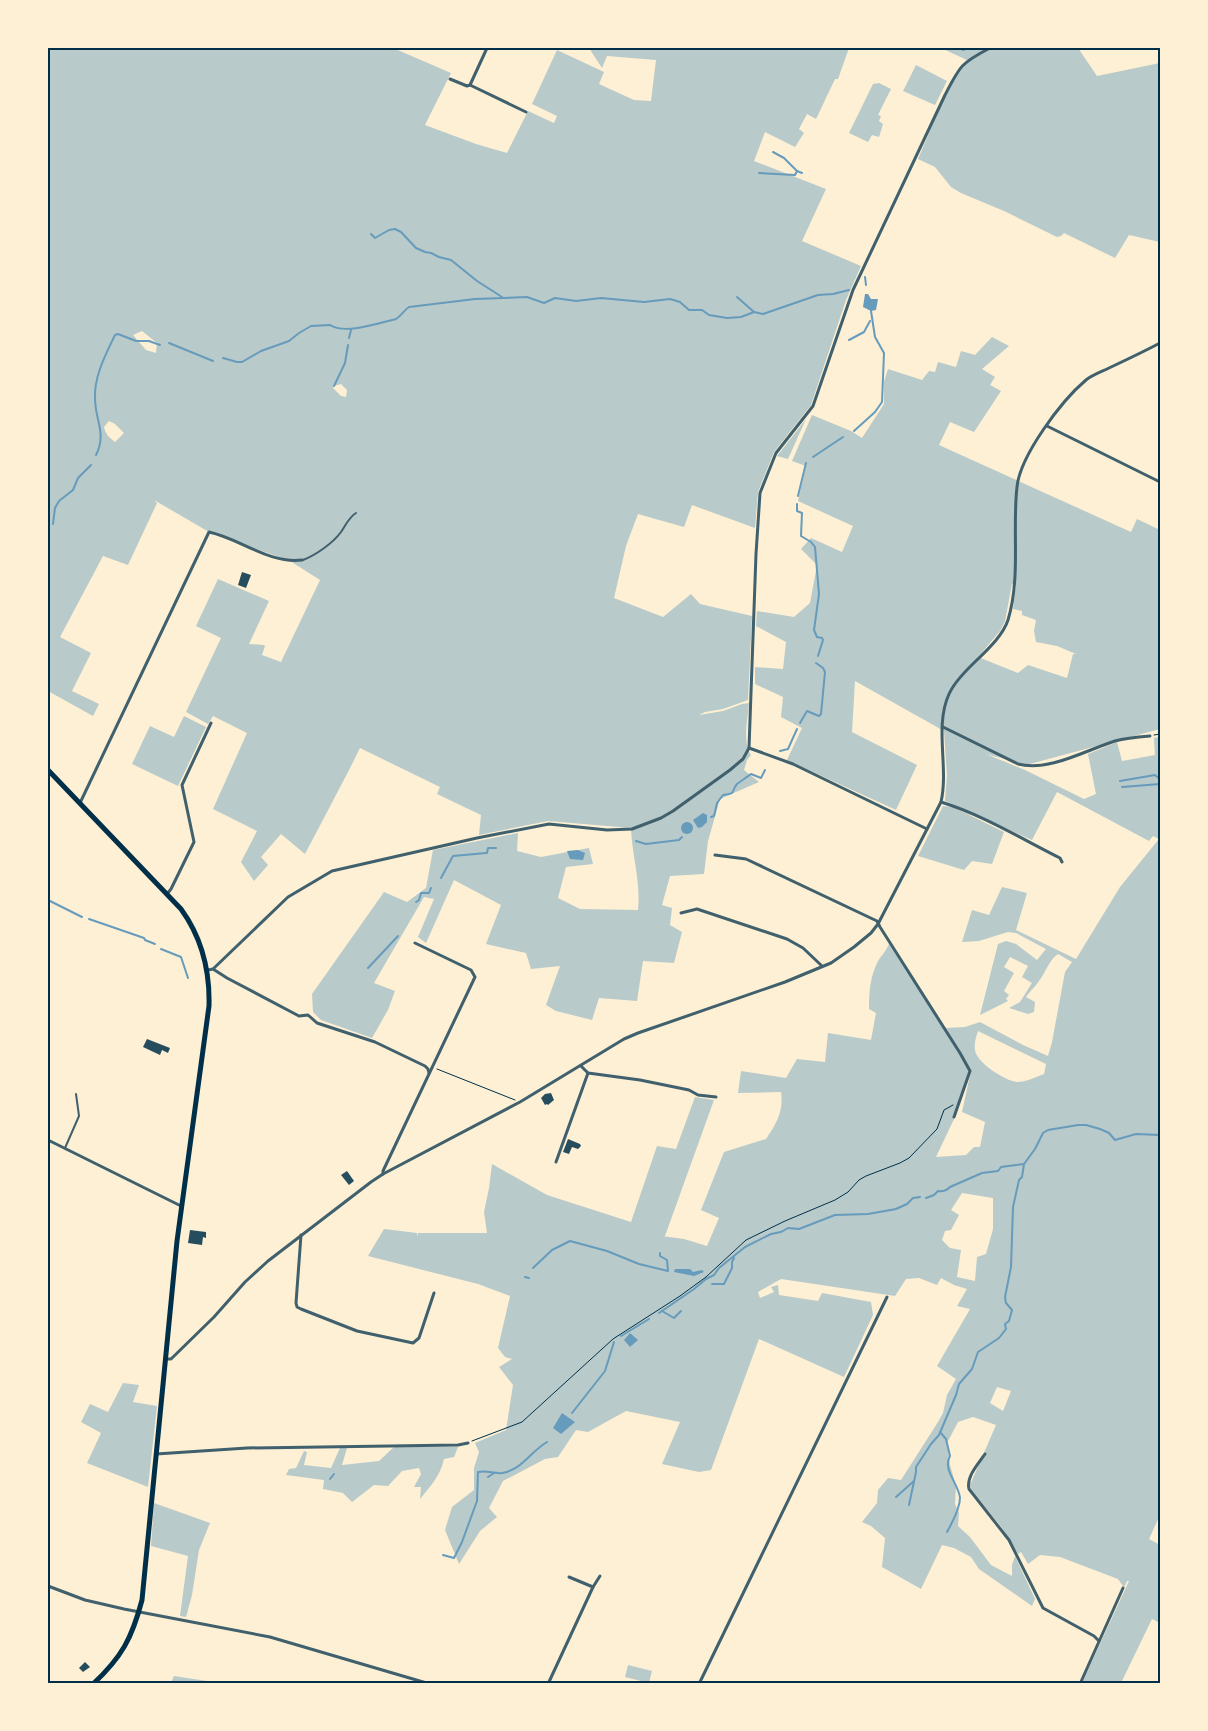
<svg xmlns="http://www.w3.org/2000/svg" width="1208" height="1731" font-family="Overpass,sans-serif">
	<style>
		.green { fill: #b9caca; fill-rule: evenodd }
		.water { fill: #669bbc }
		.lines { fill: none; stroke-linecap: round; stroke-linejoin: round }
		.stream { stroke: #669bbc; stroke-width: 2 }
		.building { fill: #264d5e }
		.path { stroke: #003049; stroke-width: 1 }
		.service { stroke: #3f606c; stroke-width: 2 }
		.minor { stroke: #3f606c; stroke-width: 3 }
		.secondary { stroke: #003049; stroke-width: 5 }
		.neatline { fill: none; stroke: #003049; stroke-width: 2 }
	</style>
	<rect width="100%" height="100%" fill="#fdf0d5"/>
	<g class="green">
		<path d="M48,48H393L451,73L425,125L476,144L507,153L528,111L554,123L557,116L532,104L557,50L604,72L599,84L634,100L651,101L656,60L607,56L602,68L589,48H849L838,79H835L816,119L807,114L799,129L804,133L795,147L765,132L754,161L826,189L802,241L861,266L846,300L811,405L774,452L758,492L755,528L692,505L684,527L638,514L626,546L614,598L663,617L691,594L700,604L752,616L748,700L723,709L705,712L699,715L723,711L742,704L749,703C748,718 742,742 751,755L747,760L744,770L759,782L720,799L708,841L704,874L670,876L662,905L672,908L670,925L682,932L674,963L643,961L637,1001L599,998L592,1020L556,1011L546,1005L560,966L531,969L526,953L486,944L501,905L454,880L426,943L418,937L434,899L424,897L374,983L395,991L388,1010L372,1038L321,1020L313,1012L312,994L384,892L407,902L426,888L433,850L518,833L517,851L541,857L589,848L593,864L566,867L558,898L580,909L638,910C641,882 632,856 631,828L548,821L479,835L481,815L437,794L440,787L360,748L348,772L305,854L281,834L261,857L268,865L254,881L241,862L257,831L213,809L247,733L213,716L208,724L186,712L221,638L196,626L218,579L269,601L249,644L264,645L265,646L262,655L281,662L320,580L290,561L209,532L154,500L157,503L128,565L103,556L60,637L91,653L72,691L99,704L93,716L48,691ZM142,331L157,343L156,353L146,350L133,335ZM341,384L347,390L346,397L341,396L333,388L334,386ZM109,421L115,424L124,433L115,442C109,437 106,435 104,427Z"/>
		<path d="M941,48H1078L1097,76L1160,63V242L1129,235L1115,258L1064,233L1061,236L1057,237L1004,211L961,193L951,187L935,167L918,159C932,128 946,85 969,61Z"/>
		<path d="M916,65L947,81L935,105L903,91Z"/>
		<path d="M879,83L891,89L878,115L881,116L879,121L883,124L879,137L872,135L868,142L849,133L873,84Z"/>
		<path d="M992,337L1009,346L982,369L995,377L990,385L1001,391L974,432L950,422L939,445L1131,532L1137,519L1160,530V729L1026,765L986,754L1025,770L1084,799L1096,794L1088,754L1117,742L1122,761L1155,755L1154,738L1160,737V1515L1149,1539L1160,1545V1623L1152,1619L1121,1683H1082L1129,1581H1127L1123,1590V1586L1118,1579L1060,1557L1040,1555L1028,1564L1021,1552L1018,1554L1002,1528L971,1489L970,1485L996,1425L973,1417L958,1422L947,1443L950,1465L956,1486L955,1504L959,1513L958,1526L970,1537L991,1565L1012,1576V1565L1015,1556L1035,1599L1032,1606L979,1569L971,1557L954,1548L942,1545L921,1589L882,1567L885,1538L871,1526L862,1522L877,1503L878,1490L888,1478L901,1480L938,1422L943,1413L947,1395L956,1379L937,1366L970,1309L957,1306L967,1289L954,1285L941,1278L937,1285L919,1278L906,1279L895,1296L781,1279L758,1292L760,1298L774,1292L771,1287L778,1285L779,1295L818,1301L822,1293L871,1302L873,1315L844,1377L759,1339L711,1470L699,1472L662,1464L680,1422L626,1411L588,1432L576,1430L558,1457L545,1459L503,1481L489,1508L497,1517L480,1531L459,1564L445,1530L452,1507L474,1490V1468L479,1452L475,1443L506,1430L513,1385L499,1367L512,1359L505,1357L498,1348L510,1296L478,1284L368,1256L384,1229L417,1233V1237L418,1233H487L484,1212L489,1188L492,1164L547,1195L631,1222L657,1146L676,1149L695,1097L714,1100L665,1236H662L684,1239L707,1246L719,1218L701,1210L724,1152L766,1139C776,1124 784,1111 781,1092L738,1093L741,1071L786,1078L797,1059L825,1062L828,1033L871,1040L876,1013L869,1009C869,992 870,977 878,961C882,955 886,951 889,944L961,1055L969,1071L954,1119L936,1157L966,1155L974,1147H980L985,1122L962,1112L971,1071L946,1028L965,1027L980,1022L1023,1045L1048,1056L1052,1042L1065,972L1072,962L1058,954C1049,960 1046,972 1039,981C1035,987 1030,991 1026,997L1035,1002L1034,1012L1028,1014L1009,1008L1020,1002L1032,983L1022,977L1028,966L1010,957L1004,967L1014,973L1004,991L1009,995L1006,999L1008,1001L980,1015L998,944L1006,941L1016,944L1037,960L1046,949L1016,933L1008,932L979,941L962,942L972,910L989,915L1002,887L1027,893L1016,930L1076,959L1120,887L1159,839L1153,836L1149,841L1057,792L1032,840L945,801L947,775L944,731L855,681L852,732L917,765L896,810L787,760L802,728L781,717L783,697L755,684V667L783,669L786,642L756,626L757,611L794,617L810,603L817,565L801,549L811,538L842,552L853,526L798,501L806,466L792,461L812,415L851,431L862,438L884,404V382L888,369L922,380L929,371L935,372L938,362L956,367L961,351L975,355ZM1012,584L1016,586L1013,609L1022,611V615L1036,620L1034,631L1036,642L1057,646L1076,654H1073L1067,678L1028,665L1018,673L978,657L1000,631L1005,621ZM978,1031L1046,1064L1044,1074C1036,1077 1026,1082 1017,1082C1005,1081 976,1062 975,1050C974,1043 976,1037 978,1031ZM962,1193L993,1198V1229L986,1254L977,1257L975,1281L957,1277L961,1250L950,1248L942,1240L945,1231L951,1230L959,1215L951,1210ZM997,1387L1011,1391L1003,1411L990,1403Z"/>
		<path d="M806,419L788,459L777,456Z"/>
		<path d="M184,716L206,727L178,786L132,764L150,726L174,737Z"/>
		<path d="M943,806L953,807L1004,832L992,864L972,861L964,870L918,856Z"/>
		<path d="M123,1383L139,1385L133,1402L157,1406L148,1487L87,1463L101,1433L81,1422L90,1404L108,1412Z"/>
		<path d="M394,1447H458L454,1457L444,1459C441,1475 429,1488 420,1499L421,1487H414L421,1474L419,1468L402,1471L388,1486L374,1485L352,1502L343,1493L323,1489L324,1480L286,1475L289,1469L296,1468L304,1451L307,1452L304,1465L331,1468L340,1448H347L342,1465L379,1461Z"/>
		<path d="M154,1503L210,1523L199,1550L192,1595L186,1617L180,1616L188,1556L151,1546Z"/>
		<path d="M628,1665L652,1671L649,1683L625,1677Z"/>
		<path d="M174,1676L220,1683H171Z"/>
	</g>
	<g class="water">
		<path d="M865,294H868L871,299H878L876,310L871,311L863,307Z"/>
		<path d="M703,813L707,815V822L702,827L698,828L693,820Z"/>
		<circle cx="687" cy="828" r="6"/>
		<path d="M578,850L585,853L583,860L570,859L567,851Z"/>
		<path d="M675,1269H690L693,1272L702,1270L704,1272L694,1276L674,1272Z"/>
		<path d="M630,1333L638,1340L630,1347L624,1340Z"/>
		<path d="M562,1413L575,1422L561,1434L553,1428Z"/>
	</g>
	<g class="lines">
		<g class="stream">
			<path d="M958,48L964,50"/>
			<path d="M969,48H970"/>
			<path d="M773,152L784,158L797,171"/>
			<path d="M759,173L795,175L797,171L802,173"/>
			<path d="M371,234L375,238L389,230L395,229L401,232L416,248L425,252L431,253L439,257L451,260L477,281L502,297"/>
			<path d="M865,277L866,285"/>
			<path d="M737,297L754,312"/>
			<path d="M349,338L351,330"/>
			<path d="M849,340L864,332L870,321"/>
			<path d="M169,343L213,361"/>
			<path d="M223,358L237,362H242L261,351L289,341L299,333L311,326L330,325C345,335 379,323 396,319C402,315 404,310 409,307L475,299L527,297L544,303L555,298L576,301L601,298L644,302L670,299L680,302L689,310H702L709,315L727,318L741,317L754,312L763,314L818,295L833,294L849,290"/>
			<path d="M334,386L345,363L348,345"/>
			<path d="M854,431L875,412L882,402L884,353L875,337L871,311"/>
			<path d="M96,455C107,433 95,421 95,398C94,376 106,354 115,335L118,334L136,341H149L160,345"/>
			<path d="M813,457L843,437"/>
			<path d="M798,496L806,463"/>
			<path d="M797,504V511L802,513L801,536L811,542L815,547L819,594L814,630L817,637L822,638L823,640L818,656"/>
			<path d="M53,524L55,508L59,501L73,490L78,478L91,465"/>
			<path d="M800,723L807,711L819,716L821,714L825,672L823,668L816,663"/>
			<path d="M780,751L788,749L797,729"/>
			<path d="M1120,781L1155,775L1160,779"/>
			<path d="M1122,787L1160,784"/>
			<path d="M711,817L714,816L717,803L723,795C738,793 730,792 737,784C741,781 747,777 751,774L761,778L765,770"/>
			<path d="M636,841L646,844L679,840L682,837"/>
			<path d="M441,878L453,856L486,853H487L488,848H496"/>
			<path d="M48,900L82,917"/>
			<path d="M416,902L419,900L421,893H429L431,888"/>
			<path d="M89,919L144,938L145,940L155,944"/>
			<path d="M161,949L181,957L188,978"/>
			<path d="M368,968L398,936"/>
			<path d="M926,1198L934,1195L938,1191C942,1192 946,1191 950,1187L982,1173L998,1171L1001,1167L1024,1164L1035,1149L1043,1133L1048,1130L1078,1125H1086L1100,1129L1109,1133L1115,1140L1136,1134L1160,1135"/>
			<path d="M533,1268L552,1250L570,1241L607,1251L639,1264L668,1271L667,1260L660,1256V1253"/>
			<path d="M525,1277L529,1278"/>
			<path d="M712,1284H724L732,1268V1262L734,1258"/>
			<path d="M662,1311L694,1289L706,1279L714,1275L719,1268L745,1247L771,1234L781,1232L788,1228L799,1229L835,1215L868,1214L896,1209L907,1204L913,1198L920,1197"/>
			<path d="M659,1313L662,1311L674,1318L681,1311"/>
			<path d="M621,1336L649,1319"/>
			<path d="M572,1413L605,1371L614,1342"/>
			<path d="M940,1432L946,1439L950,1456C942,1470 959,1484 960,1498C960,1508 952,1523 947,1532"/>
			<path d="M488,1477L494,1473"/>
			<path d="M330,1479L334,1474"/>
			<path d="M896,1497L914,1481"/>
			<path d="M909,1505L916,1472V1467L931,1444L939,1435L956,1395L959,1384L972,1369L978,1352L999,1338L1006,1329L1005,1324L1009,1321L1012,1310L1006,1303L1005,1297L1011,1267L1013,1207L1019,1180L1022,1177L1024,1164"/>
			<path d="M443,1555L454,1558L462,1542L477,1501L478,1472C487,1470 494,1474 502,1473C522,1470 530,1452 547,1442"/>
		</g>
	</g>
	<g class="building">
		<path d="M242,572L251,575L246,588L238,585Z"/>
		<path d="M147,1039L170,1048L168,1053L162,1050L160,1055L143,1047Z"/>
		<path d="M551,1093L554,1100L548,1105L547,1104L545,1105L541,1098L545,1094Z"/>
		<path d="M568,1139L580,1144L581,1146L578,1149L572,1147L569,1154L563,1152Z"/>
		<path d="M347,1171L354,1181L349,1185L341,1175Z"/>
		<path d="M190,1230L206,1232V1238L203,1237L202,1245L188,1243Z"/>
		<path d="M85,1662L90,1667L83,1672L79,1668Z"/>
	</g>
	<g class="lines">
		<g class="path">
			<path d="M1154,735L1160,734"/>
			<path d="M437,1069L515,1100"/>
			<path d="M472,1441L522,1422L613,1339L680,1296L706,1277L746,1240L785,1221L835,1200L848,1192L859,1180L866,1176L900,1163L909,1158L937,1129L944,1110L953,1105"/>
		</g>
		<g class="service">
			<path d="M303,560C316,555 333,543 341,532C346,525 349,517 356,513"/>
			<path d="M65,1148L79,1116L76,1094"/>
		</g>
		<g class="minor">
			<path d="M487,48L470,85L526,112"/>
			<path d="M450,79L467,86L470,85"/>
			<path d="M1047,426L1160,482"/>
			<path d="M943,727L1018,764C1049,772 1086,750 1115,741C1126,738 1138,737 1150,736"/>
			<path d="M749,748L793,764L927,829"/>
			<path d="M941,802C983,815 1022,839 1060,858L1062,862"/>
			<path d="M80,803L209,532C241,539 269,564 302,560"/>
			<path d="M715,855L746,859L877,921L880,927L960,1053L970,1071L954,1117"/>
			<path d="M167,894L171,889L194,842L182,785L211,723"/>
			<path d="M681,913L697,909L787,939L803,948L822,966"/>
			<path d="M213,969L227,978L299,1016L308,1015L317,1023L375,1042L425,1066L428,1069L429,1073"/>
			<path d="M208,970L213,969L288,897L332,871L477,838L549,824L607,830L632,829L661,818L673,811L730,770L743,759L749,748L756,554L760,493L776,453L813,406L853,290L945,95C960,66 961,63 990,48"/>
			<path d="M581,1066L588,1073L640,1080L689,1090L698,1095L716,1097"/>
			<path d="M48,1140L181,1206"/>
			<path d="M556,1162L588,1073"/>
			<path d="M383,1174V1171L475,977L471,970L415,943"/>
			<path d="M301,1235L296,1303L297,1307L301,1309L357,1331L413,1343L419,1338L434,1293"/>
			<path d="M166,1359H171L214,1317L245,1282L268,1261L371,1182L383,1174L520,1102L624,1039L638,1033L785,982L831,963L854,947L871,933L878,924L941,802C949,767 934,727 949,694C961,668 999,647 1008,620C1021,577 1012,531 1017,487C1020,456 1061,401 1086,380C1092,375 1101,372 1109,368C1126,360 1143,352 1160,343"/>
			<path d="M156,1454L247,1448L458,1445L468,1443"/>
			<path d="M985,1454C978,1464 966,1477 969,1489L1009,1540L1043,1608L1094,1636L1099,1641"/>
			<path d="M48,1586L85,1600L124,1609L270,1637L430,1684"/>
			<path d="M593,1587L600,1576"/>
			<path d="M548,1684L593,1587L569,1577"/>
			<path d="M699,1684L887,1297"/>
			<path d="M1080,1684L1123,1588"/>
		</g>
		<path class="secondary" d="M48,770L181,909C202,938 210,971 209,1006L177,1241L142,1600C132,1638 122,1657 93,1684"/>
	</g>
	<rect width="1208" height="1731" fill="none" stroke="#fdf0d5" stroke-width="98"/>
	<rect x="49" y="49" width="1110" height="1633" class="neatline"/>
</svg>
